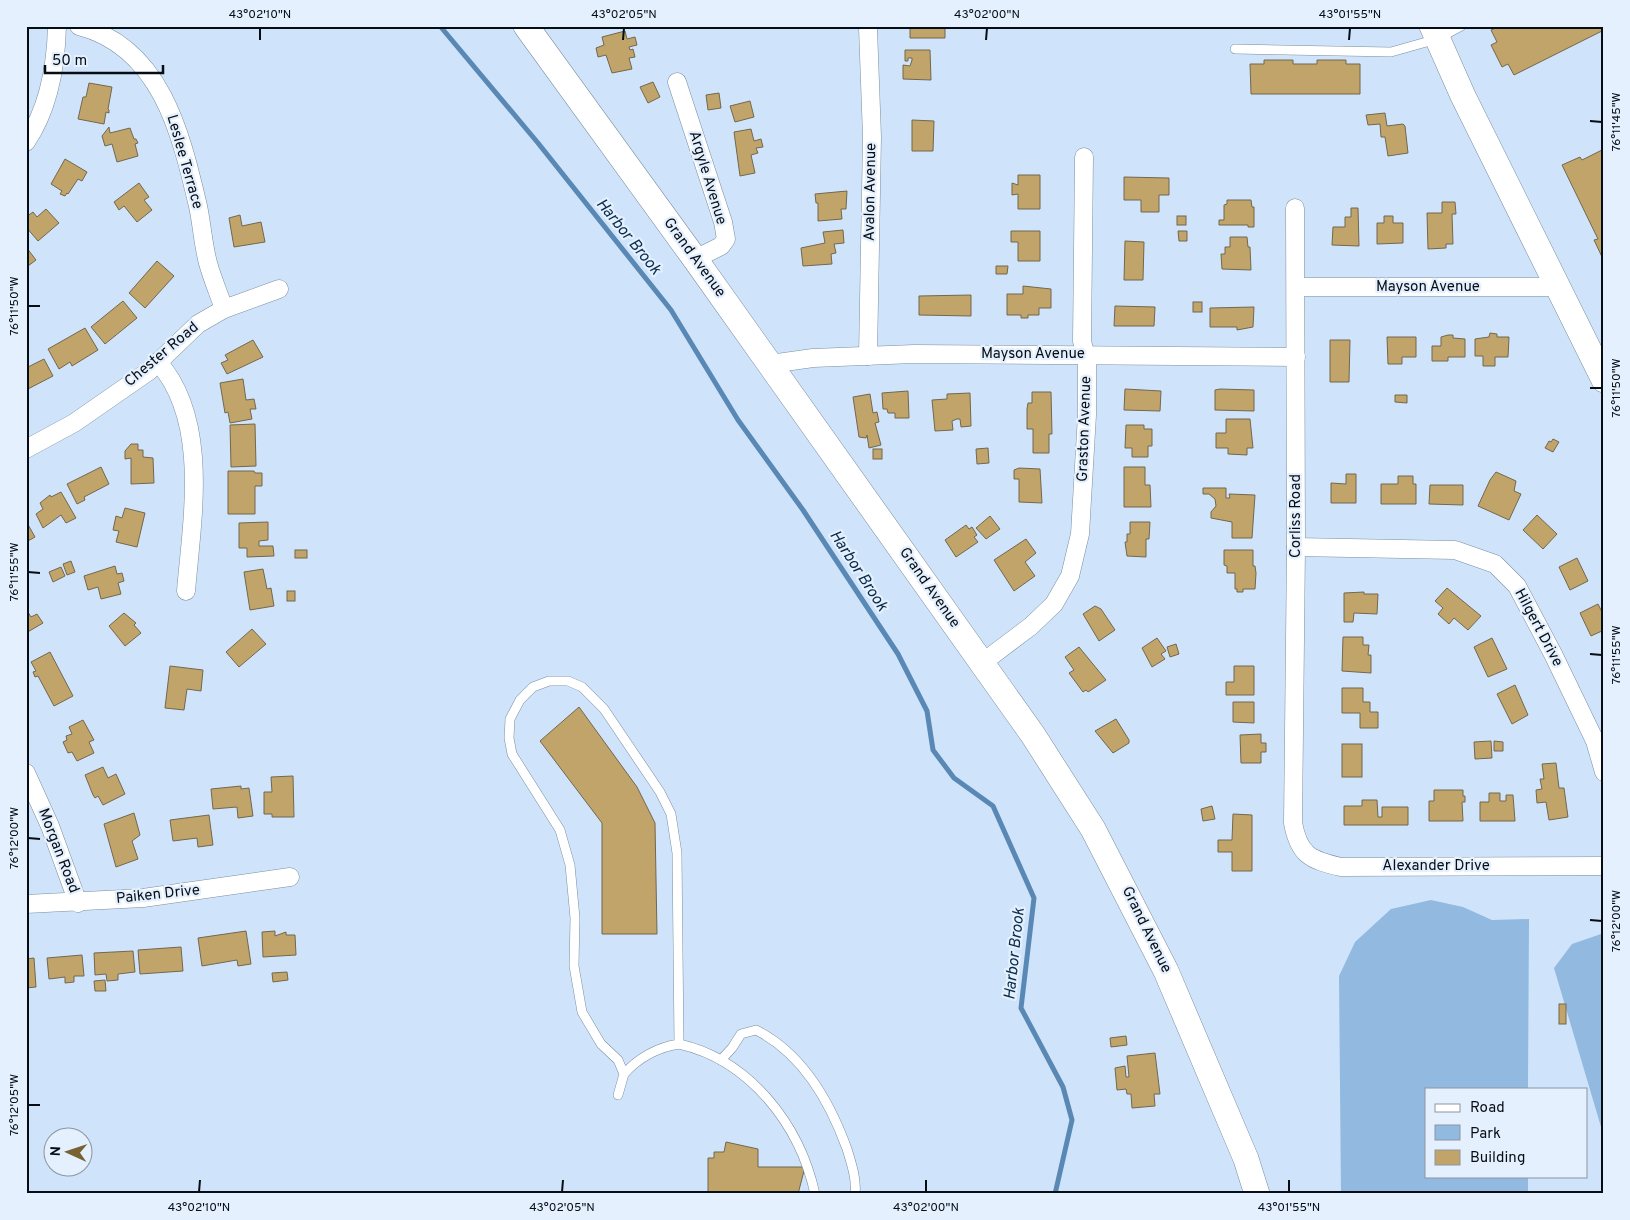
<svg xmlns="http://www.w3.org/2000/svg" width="1630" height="1220" font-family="Overpass,sans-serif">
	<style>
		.green { fill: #92b9e0 }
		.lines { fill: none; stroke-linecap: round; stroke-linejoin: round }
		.stream { stroke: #5a88b5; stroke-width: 5 }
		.building { fill: #c1a469; stroke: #72674f }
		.lane-casing { stroke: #7a8ea2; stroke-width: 10 }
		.street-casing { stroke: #7a8ea2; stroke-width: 19 }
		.secondary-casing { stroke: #7a8ea2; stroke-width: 26 }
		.lane { stroke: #fff; stroke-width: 9 }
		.street { stroke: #fff; stroke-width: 18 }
		.secondary { stroke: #fff; stroke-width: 25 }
		.ticks { fill: none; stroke: #070d14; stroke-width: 2 }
		.labels { text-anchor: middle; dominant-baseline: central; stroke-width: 4.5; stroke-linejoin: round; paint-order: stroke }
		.street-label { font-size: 15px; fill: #070d14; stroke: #e4f0fe }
		.water-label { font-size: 16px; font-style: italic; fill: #082b4a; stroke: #e4f0fe }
		.neatline { fill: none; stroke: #070d14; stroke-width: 2 }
		.ticks-label { font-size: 12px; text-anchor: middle; fill: #070d14 }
	</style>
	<rect width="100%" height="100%" fill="#cfe4fa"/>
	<g class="green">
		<path d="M1431,900L1463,907L1492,920L1529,919L1528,1089H1426V1176H1528V1194H1341L1339,976L1355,942L1391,909Z"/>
		<path d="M1604,933V1137L1554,968L1572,944Z"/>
	</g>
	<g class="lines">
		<path class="stream" d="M440,26L538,143L671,310L738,420L803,510L898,654L927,711L933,750L954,778L993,806L1034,898L1021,1008L1063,1087L1072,1120L1055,1194"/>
	</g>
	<g class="building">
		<path d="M945,26V38H910V26Z"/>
		<path d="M1500,26H1604V30L1514,75L1508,64L1502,67L1491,45L1497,42L1491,30Z"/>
		<path d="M625,31L627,39L635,37L637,45L629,47L630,50L633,49L635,57L629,58L632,69L612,73L606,55L598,57L596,48L604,45L602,37Z"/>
		<path d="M905,50H930L931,80L903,79V65L910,66L912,60V58H908V61H905Z"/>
		<path d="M1264,60H1293V64H1317V60H1346V64H1360V94H1251L1250,64H1264Z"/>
		<path d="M653,82L660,97L648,103L640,87Z"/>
		<path d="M89,83L112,87L108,109L109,110V113L106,112L104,124L78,119L83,97H86Z"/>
		<path d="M719,93L721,108L708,110L706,95Z"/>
		<path d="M750,101L754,117L735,122L730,106Z"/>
		<path d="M1385,113L1387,126L1403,124L1405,126L1408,153L1388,156L1385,137H1381L1380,124L1368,125L1366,115Z"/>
		<path d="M912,120L934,121L933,151H912Z"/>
		<path d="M109,127L110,133L130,128L134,139H136L138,143L135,144L138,156L117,162L112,144L105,146L102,136Z"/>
		<path d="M751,129L754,141L761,139L763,147L756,148L758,153L751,155L755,173L740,176L734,132Z"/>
		<path d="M1604,149V259H1603L1594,240L1598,239L1562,165L1580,157L1582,160Z"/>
		<path d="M65,159L87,172L82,181L78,179L68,194L67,193L65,196L60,194L62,191L51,184Z"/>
		<path d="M1018,175H1040V209H1018V194L1012,195V183L1018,185Z"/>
		<path d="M1124,177L1169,178V195H1159V212H1141V200H1124Z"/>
		<path d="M139,183L149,197L144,200L152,210L137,222L124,206L119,210L114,202Z"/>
		<path d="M847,191L846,209H841L842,219L818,221V203H816L815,194Z"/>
		<path d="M1227,200H1251L1252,207H1254V227H1248V225H1219V220H1224V205L1227,204Z"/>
		<path d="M1442,202H1455L1456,214H1452L1453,244H1446V248L1428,249L1427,213H1442Z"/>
		<path d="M1351,208H1358L1359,246L1332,245L1333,227H1345V217H1351Z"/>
		<path d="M46,209L59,223L38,241L26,227V217L33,212L37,217Z"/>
		<path d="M240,215L242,226L261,222L265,242L234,247L229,218Z"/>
		<rect x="1177" y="216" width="9" height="9"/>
		<path d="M1384,216H1393V223H1403V243L1377,244V223H1384Z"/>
		<path d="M843,230L844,243L834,244L836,253L831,254L832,264L803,266L801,248L825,243L823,232Z"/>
		<path d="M1011,231H1040V261H1018V242H1011Z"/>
		<path d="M1178,231H1187V241H1179Z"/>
		<path d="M1230,237H1247L1248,247H1250L1251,270L1222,269L1221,254H1225V247H1230Z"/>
		<path d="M1125,241L1144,242L1143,280H1124Z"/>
		<path d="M26,247L36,260L28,266L26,263Z"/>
		<path d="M157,261L174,276L145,308L129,293Z"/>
		<path d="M996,266H1008L1007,274H996Z"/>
		<path d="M1023,286L1051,289V308H1039V315H1028V318H1021V315H1007V294H1023Z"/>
		<path d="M971,295V316L919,315V296Z"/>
		<path d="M123,301L137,318L105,344L91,327Z"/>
		<rect x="1193" y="302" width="9" height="10"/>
		<path d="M1115,306L1155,307L1154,326H1114Z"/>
		<path d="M1254,307L1253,327L1237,330V327H1210V308Z"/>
		<path d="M85,328L98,350L72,366L70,362L59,369L48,349Z"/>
		<path d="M1490,333L1497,334V337H1509L1508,357H1495V366H1483V356H1475V339L1489,337Z"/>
		<path d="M1448,335H1453V338L1465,339V357H1448V361H1432V346H1441V337Z"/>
		<path d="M1387,337H1416V357H1402V364H1388Z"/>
		<path d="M253,340L263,357L227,374L221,363L228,360L225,355Z"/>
		<path d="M1330,340H1350L1349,382H1330Z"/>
		<path d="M44,359L53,376L26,390V368Z"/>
		<path d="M243,379L246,400L254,399L256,409H250L252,419L230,423L228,412L225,413L220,383Z"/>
		<path d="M1125,389L1161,391L1160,411L1124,410Z"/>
		<path d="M1220,389L1254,390V411L1215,410V390Z"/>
		<path d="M908,391L909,418H895V413H888L887,409H883L882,393Z"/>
		<path d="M1032,392H1051L1052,434H1049V453H1033V429H1027V409L1028,403H1032Z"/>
		<path d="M970,393L971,426L961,427L960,419H957L952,421L953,430L935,431L932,400L947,399V394Z"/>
		<path d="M870,394L873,413L877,412L879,422L875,423L881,445L869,448L867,435L866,438L859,437L853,397Z"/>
		<path d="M1395,395H1407V403L1395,402Z"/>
		<path d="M1226,419H1250L1253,448H1247V455L1228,454V448H1216V433H1226Z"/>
		<path d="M255,424L256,466L231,467L230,425Z"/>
		<path d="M1126,425H1144V429H1152V446H1148V457H1132V448H1125Z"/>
		<path d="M1553,439L1559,442L1553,452L1545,448L1549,441L1551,442Z"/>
		<path d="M131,444H138V450H143V457L153,458L154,483L131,484V458L125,459V451Z"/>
		<path d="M988,448L989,463L977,464L976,449Z"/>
		<rect x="873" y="449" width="9" height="10"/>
		<path d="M101,467L109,484L84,497L85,500L77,504L67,484Z"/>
		<path d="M1124,467H1145V485H1150L1151,507H1124Z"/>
		<path d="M1019,468L1040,469L1042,503L1019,502V479H1014V470Z"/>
		<path d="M228,471H254L255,473H262V486H255V514H228Z"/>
		<path d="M1496,472L1516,481L1514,491L1521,494L1509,520L1478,506L1490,480Z"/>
		<path d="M1346,474H1356V503H1331V483L1346,484Z"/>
		<path d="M1398,476H1413V484H1416V504H1381V484H1398Z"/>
		<path d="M1430,485H1463V505L1429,504Z"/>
		<path d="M1203,488H1226V498H1230L1229,494L1255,495L1252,538H1232V522L1211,518V512L1216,506L1215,499L1209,494H1203Z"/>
		<path d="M61,492L76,518L66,523L61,515L43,528L36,514L43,509L40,503L50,495L51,497Z"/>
		<path d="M125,508L145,513L137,547L116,542L119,531L113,530L116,516L122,518Z"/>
		<path d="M1537,515L1557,534L1543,549L1523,530Z"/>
		<path d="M990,516L1000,529L986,539L976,528Z"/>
		<path d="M26,521L35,537L26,542Z"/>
		<path d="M268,522V540L259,541V546H273L274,556L247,557V548H239V523Z"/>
		<path d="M1130,522H1150L1149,539H1146V557L1127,556L1125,542H1127V534H1130Z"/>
		<path d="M966,525L969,529L972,527L977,535L974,537L978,542L956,557L945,540Z"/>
		<path d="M1026,539L1036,553L1025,562L1035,576L1014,591L994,560Z"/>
		<rect x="295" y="550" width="12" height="8"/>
		<path d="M1224,550H1253V566H1255L1256,573L1255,589H1243V592H1237V589H1235V573H1227V566L1224,565Z"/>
		<path d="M1577,558L1588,581L1570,590L1559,567Z"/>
		<path d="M71,561L75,572L67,575L63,564Z"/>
		<path d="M115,566L117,574L122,573L124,581L118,583L121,594L101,599L98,587L88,590L84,576Z"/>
		<path d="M61,567L65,576L53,582L49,572Z"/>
		<path d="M263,569L267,589L271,588L274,606L250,610L244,572Z"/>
		<path d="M1447,588L1481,616L1468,630L1454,618L1449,624L1438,614L1443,608L1435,601Z"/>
		<rect x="287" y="591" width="8" height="10"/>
		<path d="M1364,592V594H1378L1377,614L1354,613L1353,622H1344V593Z"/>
		<path d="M1598,604L1604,616V630L1591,636L1580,613Z"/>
		<path d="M1095,606L1101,609L1115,630L1099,641L1083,614Z"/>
		<path d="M26,609L31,617L37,614L43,623L26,633Z"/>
		<path d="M124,613L136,623L134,625L141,633L125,646L109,626Z"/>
		<path d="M252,629L266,644L239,667L226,652Z"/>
		<path d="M1343,637H1363V645H1369L1368,655H1371V673L1342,671Z"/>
		<path d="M1157,638L1166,651L1161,654L1165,659L1152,667L1142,648Z"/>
		<path d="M1492,638L1507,669L1488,677L1474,647Z"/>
		<path d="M1176,644L1179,654L1170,657L1167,647Z"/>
		<path d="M1079,647L1106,680L1088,692L1086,690L1083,692L1069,673L1074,670L1065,657Z"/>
		<path d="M50,652L73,696L54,706L38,676L35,677L33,672L36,671L31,662Z"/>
		<path d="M170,666L203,670L201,691L187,689L184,710L165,708Z"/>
		<path d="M1234,666H1254V695H1226V682H1234Z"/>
		<path d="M1515,685L1528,715L1512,724L1497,694Z"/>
		<path d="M1342,688H1363V702H1370V712H1378V728H1360V713H1342Z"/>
		<path d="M1233,702H1254V723L1233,722Z"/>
		<path d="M579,707L637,787L655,823L657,934H602V823L540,741Z"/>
		<path d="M1116,719L1129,740V743L1113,753L1095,731Z"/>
		<path d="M83,720L94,740L89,742L94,753L77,761L72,752L68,753L63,742L67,740L66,736L72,734L69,727Z"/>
		<path d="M1261,734V743H1266V752H1261V763H1241L1240,735Z"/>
		<path d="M1491,741L1492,758L1475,759L1474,742Z"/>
		<path d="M1494,741L1503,742V751H1494Z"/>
		<rect x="1342" y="744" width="20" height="33"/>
		<path d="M1556,763L1559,788H1564L1568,817L1549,820L1546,802L1537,803L1536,790L1542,789L1540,779H1544L1542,764Z"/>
		<path d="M103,767L108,778L116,774L125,794L103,805L98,796L95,798L93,795L85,775Z"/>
		<path d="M293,776L294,817H272V814H264V792H272L271,777Z"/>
		<path d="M241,786V789L249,788L253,816L238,818L237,807L213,809L211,789Z"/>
		<path d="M1434,790H1463V796H1465V802H1462L1463,821H1429V801H1434Z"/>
		<path d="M1489,793H1500V801H1506V795H1513L1515,821H1480V802H1489Z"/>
		<path d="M1362,800H1377L1378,817H1382V807H1408V825H1344V806H1362Z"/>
		<path d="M1212,806L1215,819L1203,821L1201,809Z"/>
		<path d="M134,813L140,835L132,841L138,859L116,867L104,824Z"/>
		<path d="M1233,814L1252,815V871H1232V852H1218V840H1232Z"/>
		<path d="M209,815L213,845L198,847L197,838L173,841L170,820Z"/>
		<path d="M246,931L251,964L238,966L237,960L202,966L198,938Z"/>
		<path d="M275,931V936L286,932V935H295L296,955L263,957L262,932Z"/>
		<path d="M181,947L183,971L140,974L138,950Z"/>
		<path d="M133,951L135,972L118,974V980L107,981L106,974L95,975L94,953Z"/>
		<path d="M82,955L84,976H74V982L65,983V977L49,979L47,958Z"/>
		<path d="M34,958L36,987L26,988V959Z"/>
		<path d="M287,972L288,980L273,982L272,973Z"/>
		<path d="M105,980L106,991H95L94,981Z"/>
		<rect x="1559" y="1004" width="7" height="20"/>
		<path d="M1126,1036L1127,1045L1111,1047L1110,1038Z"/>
		<path d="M1155,1053L1160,1094H1154L1155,1106L1132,1108L1131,1094H1127L1126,1089L1117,1090L1115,1068L1125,1066L1126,1077H1129L1127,1056Z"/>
		<path d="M726,1142L758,1149V1167H805L798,1194H708V1158H714V1152H724Z"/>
	</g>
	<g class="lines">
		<g class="lane-casing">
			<g id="lane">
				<path d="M1235,49L1391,52L1437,39L1461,26"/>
				<path d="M679,1044C750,1060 800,1125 815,1194"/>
				<path d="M721,1060L732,1048L741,1034L756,1030C802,1053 830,1102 847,1149C851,1162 857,1180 855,1194"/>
				<path d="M618,1095L624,1074L618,1060L601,1044L582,1012L574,966L575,918L570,865L560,830L512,754L509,738L510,719L520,700L533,687L549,681H568L582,687L604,709L660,792L671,814L677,853L679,1044C658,1047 638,1058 624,1074"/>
			</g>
		</g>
		<g class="street-casing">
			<g id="street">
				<path d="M79,26C161,47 181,134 198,206C202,225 203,244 208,263C212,278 219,294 224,309"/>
				<path d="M677,82L723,222L726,239L721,246L695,259"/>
				<path d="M26,142C49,108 56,67 57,26"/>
				<path d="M1295,208L1296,547L1293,823C1299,855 1310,860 1341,867L1604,866"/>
				<path d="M1297,287H1558"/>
				<path d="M868,356L872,137L868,28"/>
				<path d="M158,362C210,421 192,519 186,591"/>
				<path d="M770,364L813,358L914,354L1296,357"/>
				<path d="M26,449L74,423L149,371L198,324L224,309L279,289"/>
				<path d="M1296,547L1455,550L1495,564L1517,586L1553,654L1595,741L1604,772"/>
				<path d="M982,663L1031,626L1054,604L1070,576L1080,534L1087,415V362L1082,341L1084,157"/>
				<path d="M26,773L50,826L78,903"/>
				<path d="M26,904L143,898L290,877"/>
			</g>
		</g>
		<g class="secondary-casing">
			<g id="secondary">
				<path d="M526,26L695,259L1033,735L1093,829L1166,971L1246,1159L1257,1194"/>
				<path d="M1432,26L1463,96L1604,380"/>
			</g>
		</g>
		<use href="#lane" class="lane"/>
		<use href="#street" class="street"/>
		<use href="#secondary" class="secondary"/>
	</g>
	<path class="ticks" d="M260,40V28M623,40L624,28M986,40L987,28M1349,40L1350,28M1590,121L1602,122M28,306H40M1590,388H1602M28,572L40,573M1590,654L1602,655M28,838L40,839M1590,920L1602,921M28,1105H40M199,1192L200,1180M562,1192L563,1180M926,1192V1180M1289,1192V1180"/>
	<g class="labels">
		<g class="street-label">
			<text transform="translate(184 162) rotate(74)">Leslee Terrace</text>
			<text transform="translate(707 178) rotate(73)">Argyle Avenue</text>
			<text transform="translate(871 192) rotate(-89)">Avalon Avenue</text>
			<text transform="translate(694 258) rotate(54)">Grand Avenue</text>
			<text x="1428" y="287">Mayson Avenue</text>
			<text x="1033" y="354">Mayson Avenue</text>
			<text transform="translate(162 355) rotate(-40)">Chester Road</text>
			<text transform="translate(1085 429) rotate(-88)">Graston Avenue</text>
			<text transform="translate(1296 516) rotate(-90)">Corliss Road</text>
			<text transform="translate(929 588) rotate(55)">Grand Avenue</text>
			<text transform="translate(1538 628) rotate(62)">Hilgert Drive</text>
			<text transform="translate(58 851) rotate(69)">Morgan Road</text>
			<text x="1436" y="866">Alexander Drive</text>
			<text transform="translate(158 895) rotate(-6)">Paiken Drive</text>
			<text transform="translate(1146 930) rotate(64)">Grand Avenue</text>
		</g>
		<g class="water-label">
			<text transform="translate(628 237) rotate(51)">Harbor Brook</text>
			<text transform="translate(858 571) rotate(57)">Harbor Brook</text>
			<text transform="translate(1015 954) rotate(-84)">Harbor Brook</text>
		</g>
	</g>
	<rect width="1630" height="1220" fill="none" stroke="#e4f0fe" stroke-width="55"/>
	<rect x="1425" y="1088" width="162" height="90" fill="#e4f0fe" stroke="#8c95a0"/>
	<rect x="1435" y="1104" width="25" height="8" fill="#ffffff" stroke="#8c95a0"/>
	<text x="1470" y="1112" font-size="15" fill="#070d14">Road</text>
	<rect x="1435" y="1125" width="25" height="15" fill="#92b9e0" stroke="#8c95a0"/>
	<text x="1470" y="1138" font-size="15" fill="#070d14">Park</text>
	<rect x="1435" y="1150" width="25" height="15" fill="#c1a469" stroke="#8c95a0"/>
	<text x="1470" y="1162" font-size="15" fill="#070d14">Building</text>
	<g transform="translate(68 1152) rotate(273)"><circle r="24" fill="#e4f0fe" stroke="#8c95a0"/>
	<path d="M0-4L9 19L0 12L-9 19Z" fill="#786232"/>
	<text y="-8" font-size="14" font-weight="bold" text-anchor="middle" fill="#070d14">N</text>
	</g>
	<path d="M45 65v8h118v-8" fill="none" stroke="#070d14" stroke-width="2.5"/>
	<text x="52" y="65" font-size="15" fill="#070d14" stroke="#e4f0fe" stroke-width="4" paint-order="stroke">50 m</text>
	<rect x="28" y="28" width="1574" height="1164" class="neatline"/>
	<g class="ticks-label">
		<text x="260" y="18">43°02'10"N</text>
		<text x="624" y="18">43°02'05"N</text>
		<text x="987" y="18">43°02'00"N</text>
		<text x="1350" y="18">43°01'55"N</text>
		<text transform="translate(1616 122) rotate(-90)" y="4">76°11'45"W</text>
		<text transform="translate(14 306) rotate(-90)" y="4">76°11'50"W</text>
		<text transform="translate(1616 388) rotate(-90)" y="4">76°11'50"W</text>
		<text transform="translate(14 572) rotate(-90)" y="4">76°11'55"W</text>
		<text transform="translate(1616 655) rotate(-90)" y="4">76°11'55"W</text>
		<text transform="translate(14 838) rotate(-90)" y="4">76°12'00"W</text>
		<text transform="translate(1616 921) rotate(-90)" y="4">76°12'00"W</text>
		<text transform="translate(14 1105) rotate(-90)" y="4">76°12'05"W</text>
		<text x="199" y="1211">43°02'10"N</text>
		<text x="562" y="1211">43°02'05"N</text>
		<text x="926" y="1211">43°02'00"N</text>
		<text x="1289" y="1211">43°01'55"N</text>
	</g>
</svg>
